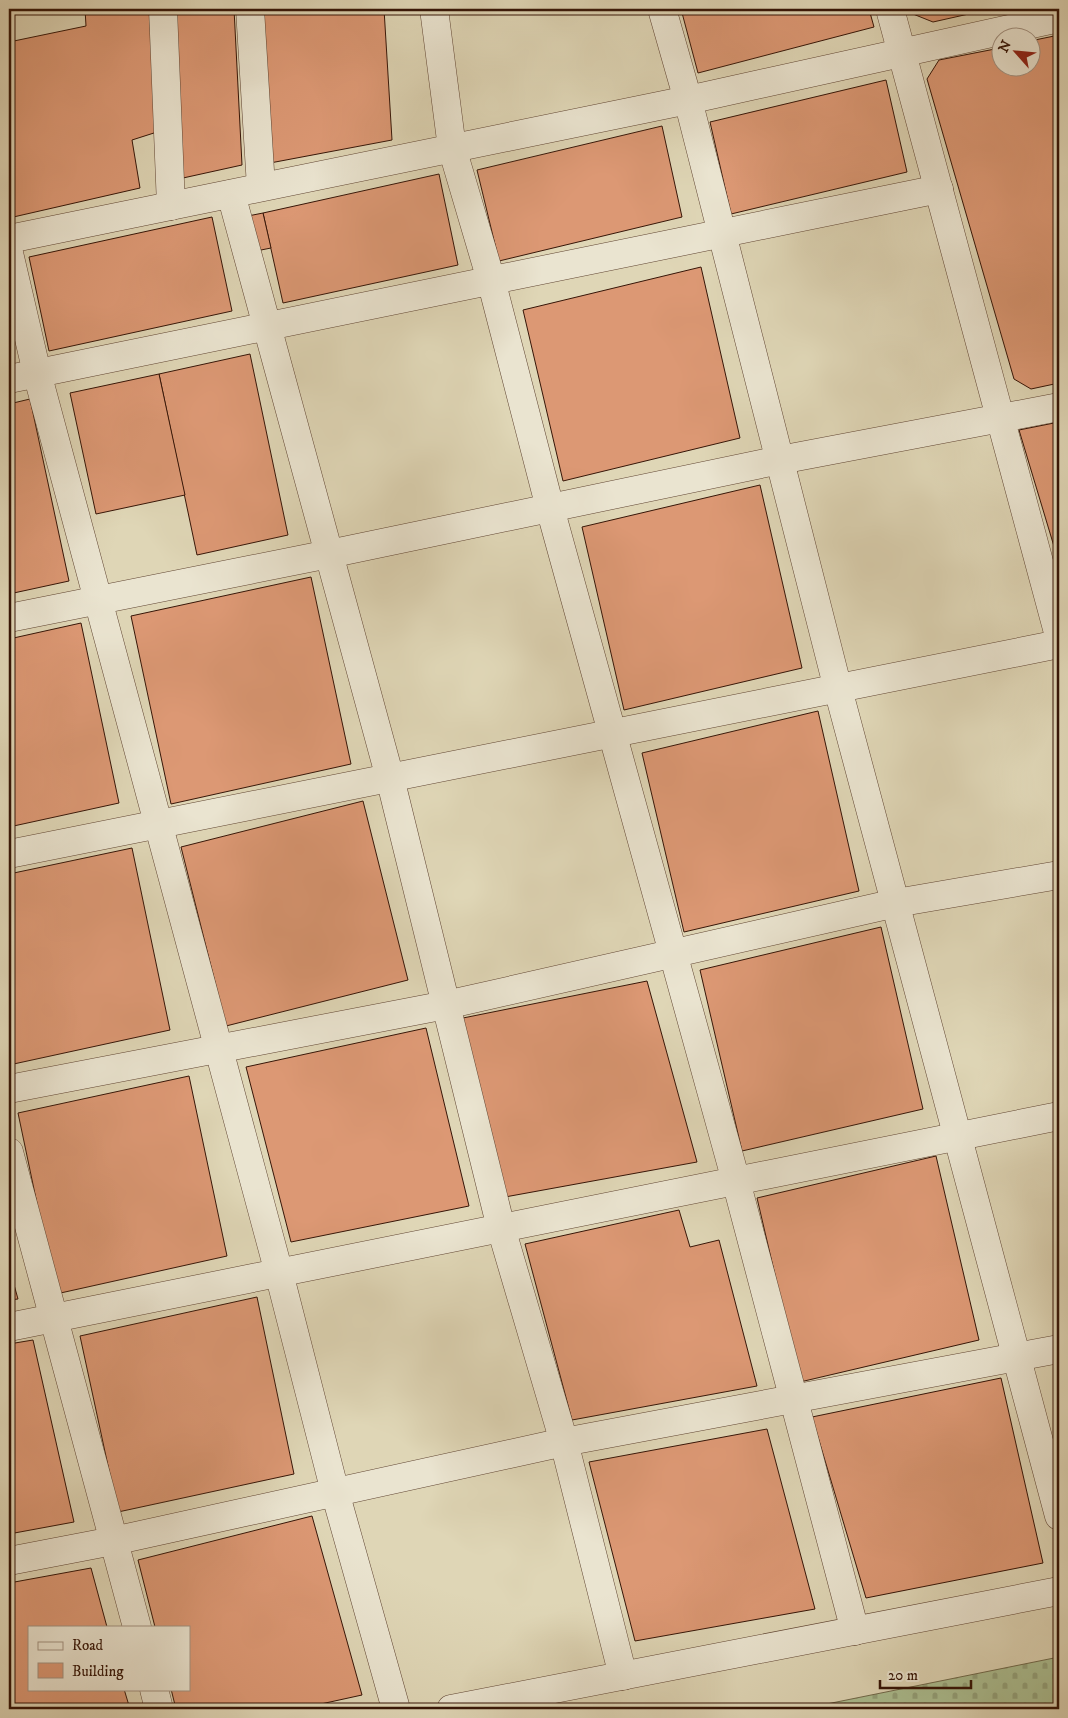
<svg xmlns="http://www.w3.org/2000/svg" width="1068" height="1718" font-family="'IM FELL DW Pica',serif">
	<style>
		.cemetery { fill: url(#cemetery-stones); stroke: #716a4c }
		.building { fill: #dc9874; stroke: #361507 }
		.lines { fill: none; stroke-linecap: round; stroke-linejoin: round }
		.street-casing { stroke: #604533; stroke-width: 29 }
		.street { stroke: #eae4d0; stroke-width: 28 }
	</style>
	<defs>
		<pattern id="cemetery-stones" width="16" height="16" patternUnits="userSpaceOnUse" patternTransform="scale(1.25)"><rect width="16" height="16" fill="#acbf92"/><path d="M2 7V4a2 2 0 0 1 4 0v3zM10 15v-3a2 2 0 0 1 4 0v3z" fill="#95a37c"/></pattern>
	</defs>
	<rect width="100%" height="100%" fill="#dfd6b6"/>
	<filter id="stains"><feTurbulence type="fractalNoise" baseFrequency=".004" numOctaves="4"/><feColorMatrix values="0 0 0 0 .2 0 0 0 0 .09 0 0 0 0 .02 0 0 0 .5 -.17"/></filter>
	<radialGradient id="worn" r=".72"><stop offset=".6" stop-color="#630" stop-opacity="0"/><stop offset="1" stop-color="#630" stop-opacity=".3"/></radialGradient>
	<path class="cemetery" d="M1059,1657V1709H802Z"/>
	<g class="building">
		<path d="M85,9H149L157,132L132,140L140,188L9,218V42L86,26Z"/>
		<path d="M173,9H234L242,165L183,178Z"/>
		<path d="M261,9H384L392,140L270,163Z"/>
		<path d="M681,9H869L874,27L698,73Z"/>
		<path d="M912,9H991L933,22L913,14Z"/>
		<path d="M1059,35V383L1031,389L1014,379L927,79L939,60L1000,48V68H1030V41Z"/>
		<path d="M886,80L907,172L731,214L710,122Z"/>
		<path d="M662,126L682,217L499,261L477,170Z"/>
		<path d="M439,174L458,265L283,303L263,213Z"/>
		<path d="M263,213L271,248L256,251L248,216Z"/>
		<path d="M212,217L232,311L49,351L29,257Z"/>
		<path d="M701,267L740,438L563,481L523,310Z"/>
		<path d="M250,354L288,535L197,555L159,374Z"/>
		<path d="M159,374L185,495L96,514L70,393Z"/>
		<path d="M30,399L69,581L9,594V404Z"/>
		<path d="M1059,422V563L1019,430Z"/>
		<path d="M760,485L802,668L624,710L582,527Z"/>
		<path d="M311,577L351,764L171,804L131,616Z"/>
		<path d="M81,623L119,803L9,827V639Z"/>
		<path d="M818,711L859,891L684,932L642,753Z"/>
		<path d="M363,801L408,980L226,1026L181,847Z"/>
		<path d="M132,848L170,1030L9,1065V874Z"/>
		<path d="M881,927L923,1109L742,1151L700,970Z"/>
		<path d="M647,981L697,1162L505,1197L463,1018Z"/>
		<path d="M426,1028L469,1206L291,1242L246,1067Z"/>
		<path d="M189,1076L227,1256L56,1294L18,1113Z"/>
		<path d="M936,1156L979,1340L800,1382L757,1198Z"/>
		<path d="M679,1210L690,1247L719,1240L757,1386L572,1420L525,1244Z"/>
		<path d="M9,1267L18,1299L9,1300Z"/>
		<path d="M257,1297L294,1474L118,1512L80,1336Z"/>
		<path d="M33,1340L74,1522L9,1534V1344Z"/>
		<path d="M1001,1378L1043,1563L866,1598L812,1417Z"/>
		<path d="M767,1429L815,1609L635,1641L589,1462Z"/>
		<path d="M312,1516L362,1695L298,1709H176L171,1689H189V1627H155L138,1560Z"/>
		<path d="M91,1568L107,1627H29V1689H124L130,1709H9V1583Z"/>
	</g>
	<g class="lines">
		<g class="street-casing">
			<g id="street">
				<path d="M163,9L171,206"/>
				<path d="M250,9L261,187"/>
				<path d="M434,9L452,148L491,280L550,508L736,1181L855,1631"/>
				<path d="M662,9L688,100L838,689L1059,1516"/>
				<path d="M890,9L1059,636"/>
				<path d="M231,194L390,778L501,1228L564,1442L623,1676"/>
				<path d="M9,239L688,100L1059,18"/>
				<path d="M9,253L37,373L279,1273L335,1492L396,1709"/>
				<path d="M9,379C319,318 628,250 939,189"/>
				<path d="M9,618L329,554L780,460L1059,407"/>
				<path d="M9,854L1059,644"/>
				<path d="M9,1089L446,1005L896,903L1059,875"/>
				<path d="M9,1152L137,1627"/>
				<path d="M9,1327L1059,1116"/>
				<path d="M9,1561L113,1541L564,1442L1059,1349"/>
				<path d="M154,1689L159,1709"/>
				<path d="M451,1709L1059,1591"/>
			</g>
		</g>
		<use href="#street" class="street"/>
	</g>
	<rect width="1068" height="1718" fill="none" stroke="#dfd6b6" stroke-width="30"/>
	<rect x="10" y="10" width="1048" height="1698" fill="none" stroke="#361507" stroke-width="2.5"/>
	<rect x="15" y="15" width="1038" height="1688" fill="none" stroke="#361507"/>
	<rect x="28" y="1626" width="162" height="65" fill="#eae4d0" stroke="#a29180"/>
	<rect x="38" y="1642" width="25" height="8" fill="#eae4d0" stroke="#a29180"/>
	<text x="72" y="1650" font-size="15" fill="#361507">Road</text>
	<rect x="38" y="1663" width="25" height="15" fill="#dc9874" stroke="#a29180"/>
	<text x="72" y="1676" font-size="15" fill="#361507">Building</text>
	<g transform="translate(1016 52) rotate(297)"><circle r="24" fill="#eae4d0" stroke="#a29180"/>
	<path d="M0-4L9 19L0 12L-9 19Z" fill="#8f2418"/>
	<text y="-8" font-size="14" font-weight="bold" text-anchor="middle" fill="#361507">N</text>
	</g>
	<path d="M880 1680v8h91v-8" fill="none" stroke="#361507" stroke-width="2.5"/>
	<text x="888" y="1680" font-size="15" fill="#361507" stroke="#eae4d0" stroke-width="4" paint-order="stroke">20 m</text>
	<rect width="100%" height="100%" filter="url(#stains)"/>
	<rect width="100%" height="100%" fill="url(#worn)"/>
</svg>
